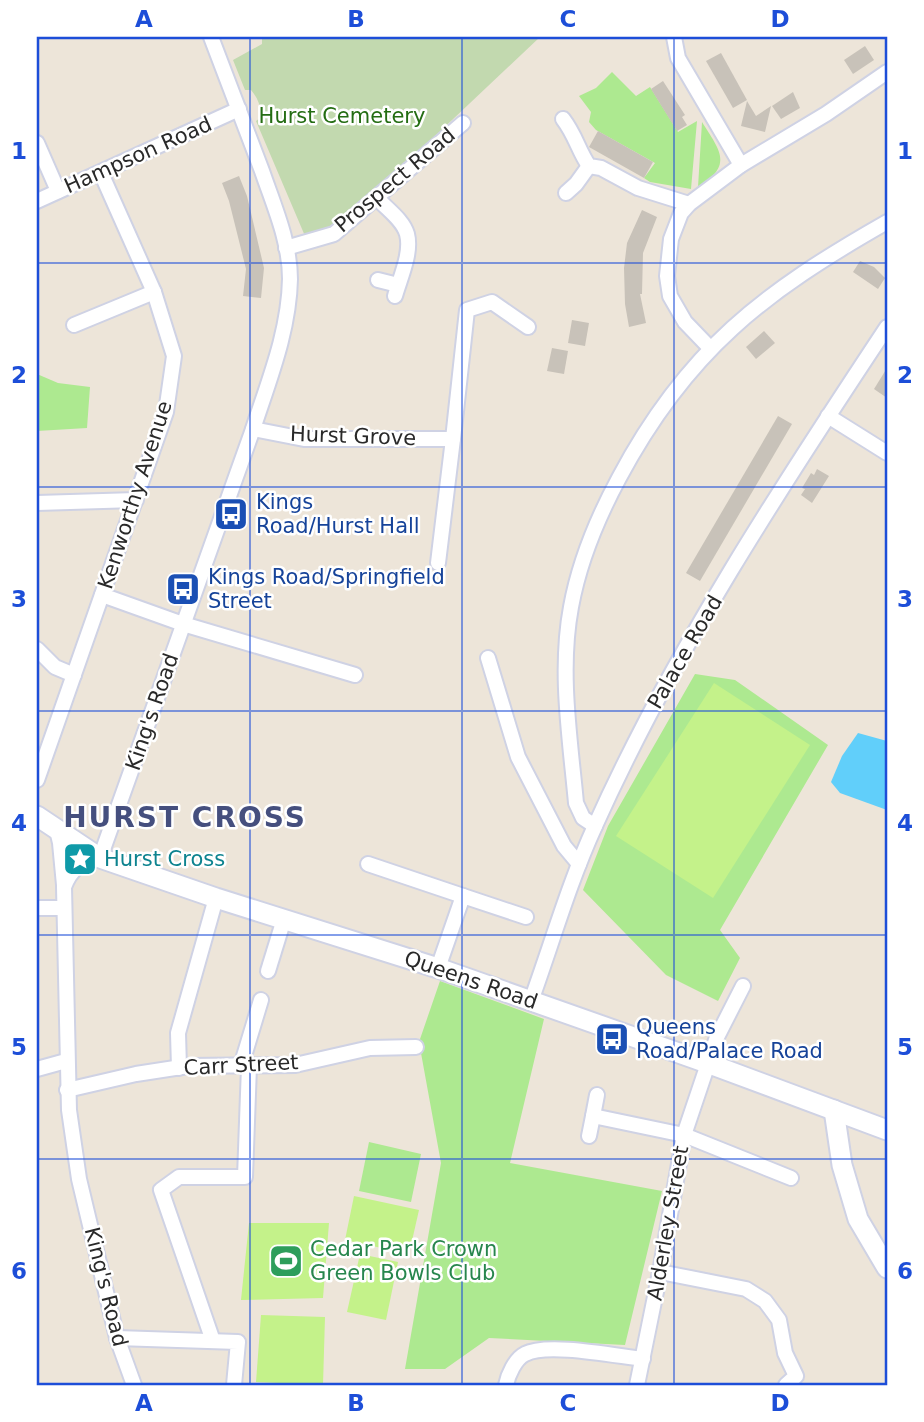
<svg xmlns="http://www.w3.org/2000/svg" width="924" height="1422" font-family="'DejaVu Sans',sans-serif">
	<style>
		.green { fill: #ade990 }
		.cemetery { fill: #c2d9af }
		.pitch { fill: #c4f28a }
		.water { fill: #61cffa }
		.building { fill: #c8c2b9 }
		.lines { fill: none; stroke-linecap: round; stroke-linejoin: round }
		.minor-casing { stroke: #cfd2e4; stroke-width: 18 }
		.secondary-casing { stroke: #cfd2e4; stroke-width: 23 }
		.minor { stroke: #fff; stroke-width: 14 }
		.secondary { stroke: #fff; stroke-width: 19 }
		.grid { fill: none; stroke: #1d4ed8; stroke-width: 2; stroke-opacity: 0.55 }
		.labels { text-anchor: middle; dominant-baseline: central; stroke-width: 5; stroke-linejoin: round; paint-order: stroke }
		.park-label { font-size: 21px; fill: #246d13; stroke: #fff }
		.street-label { font-size: 21px; fill: #292929; stroke: #fff }
		.transit-label { font-size: 21px; fill: #164399; stroke: #fff; text-anchor: start }
		.culture-label { font-size: 21px; fill: #0d838f; stroke: #fff; text-anchor: start }
		.leisure-label { font-size: 21px; fill: #27864d; stroke: #fff; text-anchor: start }
		.district-label { font-size: 28px; font-weight: bold; letter-spacing: 2px; fill: #454f7e; stroke: #fff }
		.neatline { fill: none; stroke: #1d4ed8; stroke-width: 2.5 }
		.grid-label { font-size: 23px; text-anchor: middle; font-weight: bold; fill: #1d4ed8 }
	</style>
	<rect width="100%" height="100%" fill="#ede5d9"/>
	<g class="green">
		<path d="M612,72L636,96L650,87L678,132L697,121L691,189L650,182L644,178L655,163L596,130L589,122L591,112L579,96L596,88Z"/>
		<path d="M702,122C720,151 734,165 698,187Z"/>
		<path d="M37,374L58,383L90,387L87,428L37,431Z"/>
		<path d="M695,674L735,680L828,745L720,930L740,958L718,1001L666,975L583,890L608,826Z"/>
		<path d="M440,981L544,1019L510,1163L662,1191L625,1345L489,1338L445,1369H405L441,1163L419,1042Z"/>
		<path d="M369,1142L421,1154L411,1202L359,1191Z"/>
	</g>
	<path class="cemetery" d="M262,37H540L342,224L305,236L256,121L260,118C262,108 258,98 251,90H245L233,60L262,44Z"/>
	<g class="pitch">
		<path d="M714,683L810,745L713,898L616,836Z"/>
		<path d="M354,1196L419,1210L409,1254L345,1240Z"/>
		<path d="M249,1223H329L323,1298L241,1300Z"/>
		<path d="M360,1254L398,1262L386,1320L347,1312Z"/>
		<path d="M261,1315L325,1317L323,1385L256,1382Z"/>
	</g>
	<path class="water" d="M858,733L887,741V810L840,793L831,782L842,756Z"/>
	<g class="building">
		<path d="M865,46L874,60L853,74L844,60Z"/>
		<path d="M721,53L747,100L733,108L706,61Z"/>
		<path d="M663,81L685,115L682,117L687,125L677,131L651,89Z"/>
		<path d="M793,92L800,108L781,119L772,106Z"/>
		<path d="M747,101L756,116L771,106L765,132L741,126Z"/>
		<path d="M598,131L653,162L644,178L589,147Z"/>
		<path d="M239,176L247,196L264,268L261,298L243,296L246,269L229,201L222,183Z"/>
		<path d="M642,210L657,217L643,253L642,294H640L646,323L629,327L625,304L624,268L627,243Z"/>
		<path d="M860,261L874,267L885,278L878,289L853,272Z"/>
		<path d="M572,320L589,323L585,346L568,343Z"/>
		<path d="M764,331L775,343L756,359L746,347Z"/>
		<path d="M552,348L568,351L564,374L547,371Z"/>
		<path d="M887,368V398L874,389Z"/>
		<path d="M778,416L792,424L700,581L686,573Z"/>
		<path d="M817,469L829,476L812,503L801,495L805,489L802,488L811,473L814,475Z"/>
	</g>
	<g class="lines">
		<g class="minor-casing">
			<g id="minor">
				<path d="M674,37L678,58L741,165"/>
				<path d="M563,119C576,136 578,150 589,166L601,168L638,188L689,204"/>
				<path d="M37,143L58,191"/>
				<path d="M566,193L576,184L589,166"/>
				<path d="M378,199C387,209 403,220 407,234C412,253 400,278 395,296"/>
				<path d="M37,201L239,109"/>
				<path d="M286,248L334,234L463,123"/>
				<path d="M378,280L398,285"/>
				<path d="M74,325L154,292"/>
				<path d="M710,348L685,322L670,296L667,276L671,239L681,213L689,204L741,165L826,114L887,72"/>
				<path d="M828,416L887,453"/>
				<path d="M253,429L304,439H453L438,563"/>
				<path d="M453,439L467,310L492,302L528,327"/>
				<path d="M37,503L136,500"/>
				<path d="M102,595L183,624L355,675"/>
				<path d="M37,649L55,667L74,675"/>
				<path d="M488,658L518,757L564,846L579,864"/>
				<path d="M37,780L166,412L174,356L154,292L101,173"/>
				<path d="M595,826L583,818L576,803C570,738 559,671 571,607C579,563 598,517 619,478C687,350 764,292 887,222"/>
				<path d="M57,830L60,843L64,885"/>
				<path d="M368,864L463,896"/>
				<path d="M37,908H64"/>
				<path d="M438,968L463,896L526,917"/>
				<path d="M268,971L284,919"/>
				<path d="M531,1001C552,943 569,883 595,826C674,650 781,487 887,327"/>
				<path d="M241,1066L261,1000"/>
				<path d="M179,1068L178,1033L216,898"/>
				<path d="M37,1069L66,1061"/>
				<path d="M67,1090L136,1074L188,1066L295,1065L370,1048L416,1047"/>
				<path d="M593,1116L597,1095"/>
				<path d="M589,1136L593,1116L684,1135L791,1178"/>
				<path d="M660,1272L746,1289L765,1301L779,1320L785,1353L796,1376L786,1385"/>
				<path d="M117,1338L238,1342L234,1385"/>
				<path d="M213,1341L161,1190L179,1177H245L249,1066"/>
				<path d="M134,1385L117,1338L79,1179L69,1110L64,887C71,868 81,863 100,858L253,429C269,380 289,331 290,279C290,242 274,206 262,171C245,126 228,82 211,37"/>
				<path d="M506,1385C508,1375 515,1359 525,1354C547,1342 616,1356 643,1359"/>
				<path d="M637,1385L660,1272L684,1135L717,1037L743,986"/>
			</g>
		</g>
		<g class="secondary-casing">
			<g id="secondary">
				<path d="M37,816L100,858L216,898L438,968L707,1063L887,1130"/>
				<path d="M834,1110L842,1165L858,1219L887,1268"/>
			</g>
		</g>
		<use href="#minor" class="minor"/>
		<use href="#secondary" class="secondary"/>
	</g>
	<path class="grid" d="M250,37V1385M462,37V1385M674,37V1385M37,263H887M37,487H887M37,711H887M37,935H887M37,1159H887"/>
	<defs>
		<g id="bus-square" transform="scale(1.75)"><rect x="-9" y="-9" width="18" height="18" rx="4" fill="#1a4fb4" stroke="#fff"/><path d="M-5-6H5V4H4V6H2V4H-2V6H-4V4H-5ZM-3.5-4V0h7V-4ZM-3.5 1.2v1.5H-2V1.2ZM2 1.2v1.5H3.5V1.2Z" fill="#fff"/></g>
		<g id="sight-square" transform="scale(1.75)"><rect x="-9" y="-9" width="18" height="18" rx="4" fill="#0f9aa8" stroke="#fff"/><path d="M0-6L1.8-2.2L6-1.7L2.9 1.2L3.7 5.4L0 3.3L-3.7 5.4L-2.9 1.2L-6-1.7L-1.8-2.2Z" fill="#fff"/></g>
		<g id="stadium-square" transform="scale(1.75)"><rect x="-9" y="-9" width="18" height="18" rx="4" fill="#2e9e5b" stroke="#fff"/><path d="M0-5a6.5 5 0 1 0 0 10a6.5 5 0 1 0 0-10ZM-3.5-1.8h7v3.6h-7Z" fill="#fff"/></g>
	</defs>
	<g fill-rule="evenodd">
		<use href="#bus-square" x="231" y="514"/>
		<use href="#bus-square" x="183" y="589"/>
		<use href="#sight-square" x="80" y="859"/>
		<use href="#bus-square" x="612" y="1039"/>
		<use href="#stadium-square" x="286" y="1261"/>
	</g>
	<g class="labels">
		<g class="park-label">
			<text x="342" y="116">Hurst Cemetery</text>
		</g>
		<g class="street-label">
			<text transform="translate(138 155) rotate(-24)">Hampson Road</text>
			<text transform="translate(395 180) rotate(-40)">Prospect Road</text>
			<text transform="translate(353 436) rotate(2)">Hurst Grove</text>
			<text transform="translate(135 495) rotate(-72)">Kenworthy Avenue</text>
			<text transform="translate(685 652) rotate(-60)">Palace Road</text>
			<text transform="translate(152 712) rotate(-71)">King's Road</text>
			<text transform="translate(471 980) rotate(19)">Queens Road</text>
			<text transform="translate(241 1065) rotate(-3)">Carr Street</text>
			<text transform="translate(668 1223) rotate(-80)">Alderley Street</text>
			<text transform="translate(106 1287) rotate(76)">King's Road</text>
		</g>
		<g class="transit-label">
			<text x="256" y="502">Kings<tspan x="256" dy="24">Road/Hurst Hall</tspan></text>
			<text x="208" y="577">Kings Road/Springfield<tspan x="208" dy="24">Street</tspan></text>
			<text x="636" y="1027">Queens<tspan x="636" dy="24">Road/Palace Road</tspan></text>
		</g>
		<g class="culture-label">
			<text x="104" y="859">Hurst Cross</text>
		</g>
		<g class="leisure-label">
			<text x="310" y="1249">Cedar Park Crown<tspan x="310" dy="24">Green Bowls Club</tspan></text>
		</g>
		<g class="district-label">
			<text x="185" y="817">HURST CROSS</text>
		</g>
	</g>
	<rect width="924" height="1422" fill="none" stroke="#ffffff" stroke-width="77"/>
	<rect x="38" y="38" width="848" height="1346" class="neatline"/>
	<g class="grid-label">
		<text x="144" y="27">A</text>
		<text x="356" y="27">B</text>
		<text x="568" y="27">C</text>
		<text x="780" y="27">D</text>
		<text x="19" y="159">1</text>
		<text x="905" y="159">1</text>
		<text x="19" y="383">2</text>
		<text x="905" y="383">2</text>
		<text x="19" y="607">3</text>
		<text x="905" y="607">3</text>
		<text x="19" y="831">4</text>
		<text x="905" y="831">4</text>
		<text x="19" y="1055">5</text>
		<text x="905" y="1055">5</text>
		<text x="19" y="1279">6</text>
		<text x="905" y="1279">6</text>
		<text x="144" y="1411">A</text>
		<text x="356" y="1411">B</text>
		<text x="568" y="1411">C</text>
		<text x="780" y="1411">D</text>
	</g>
</svg>
